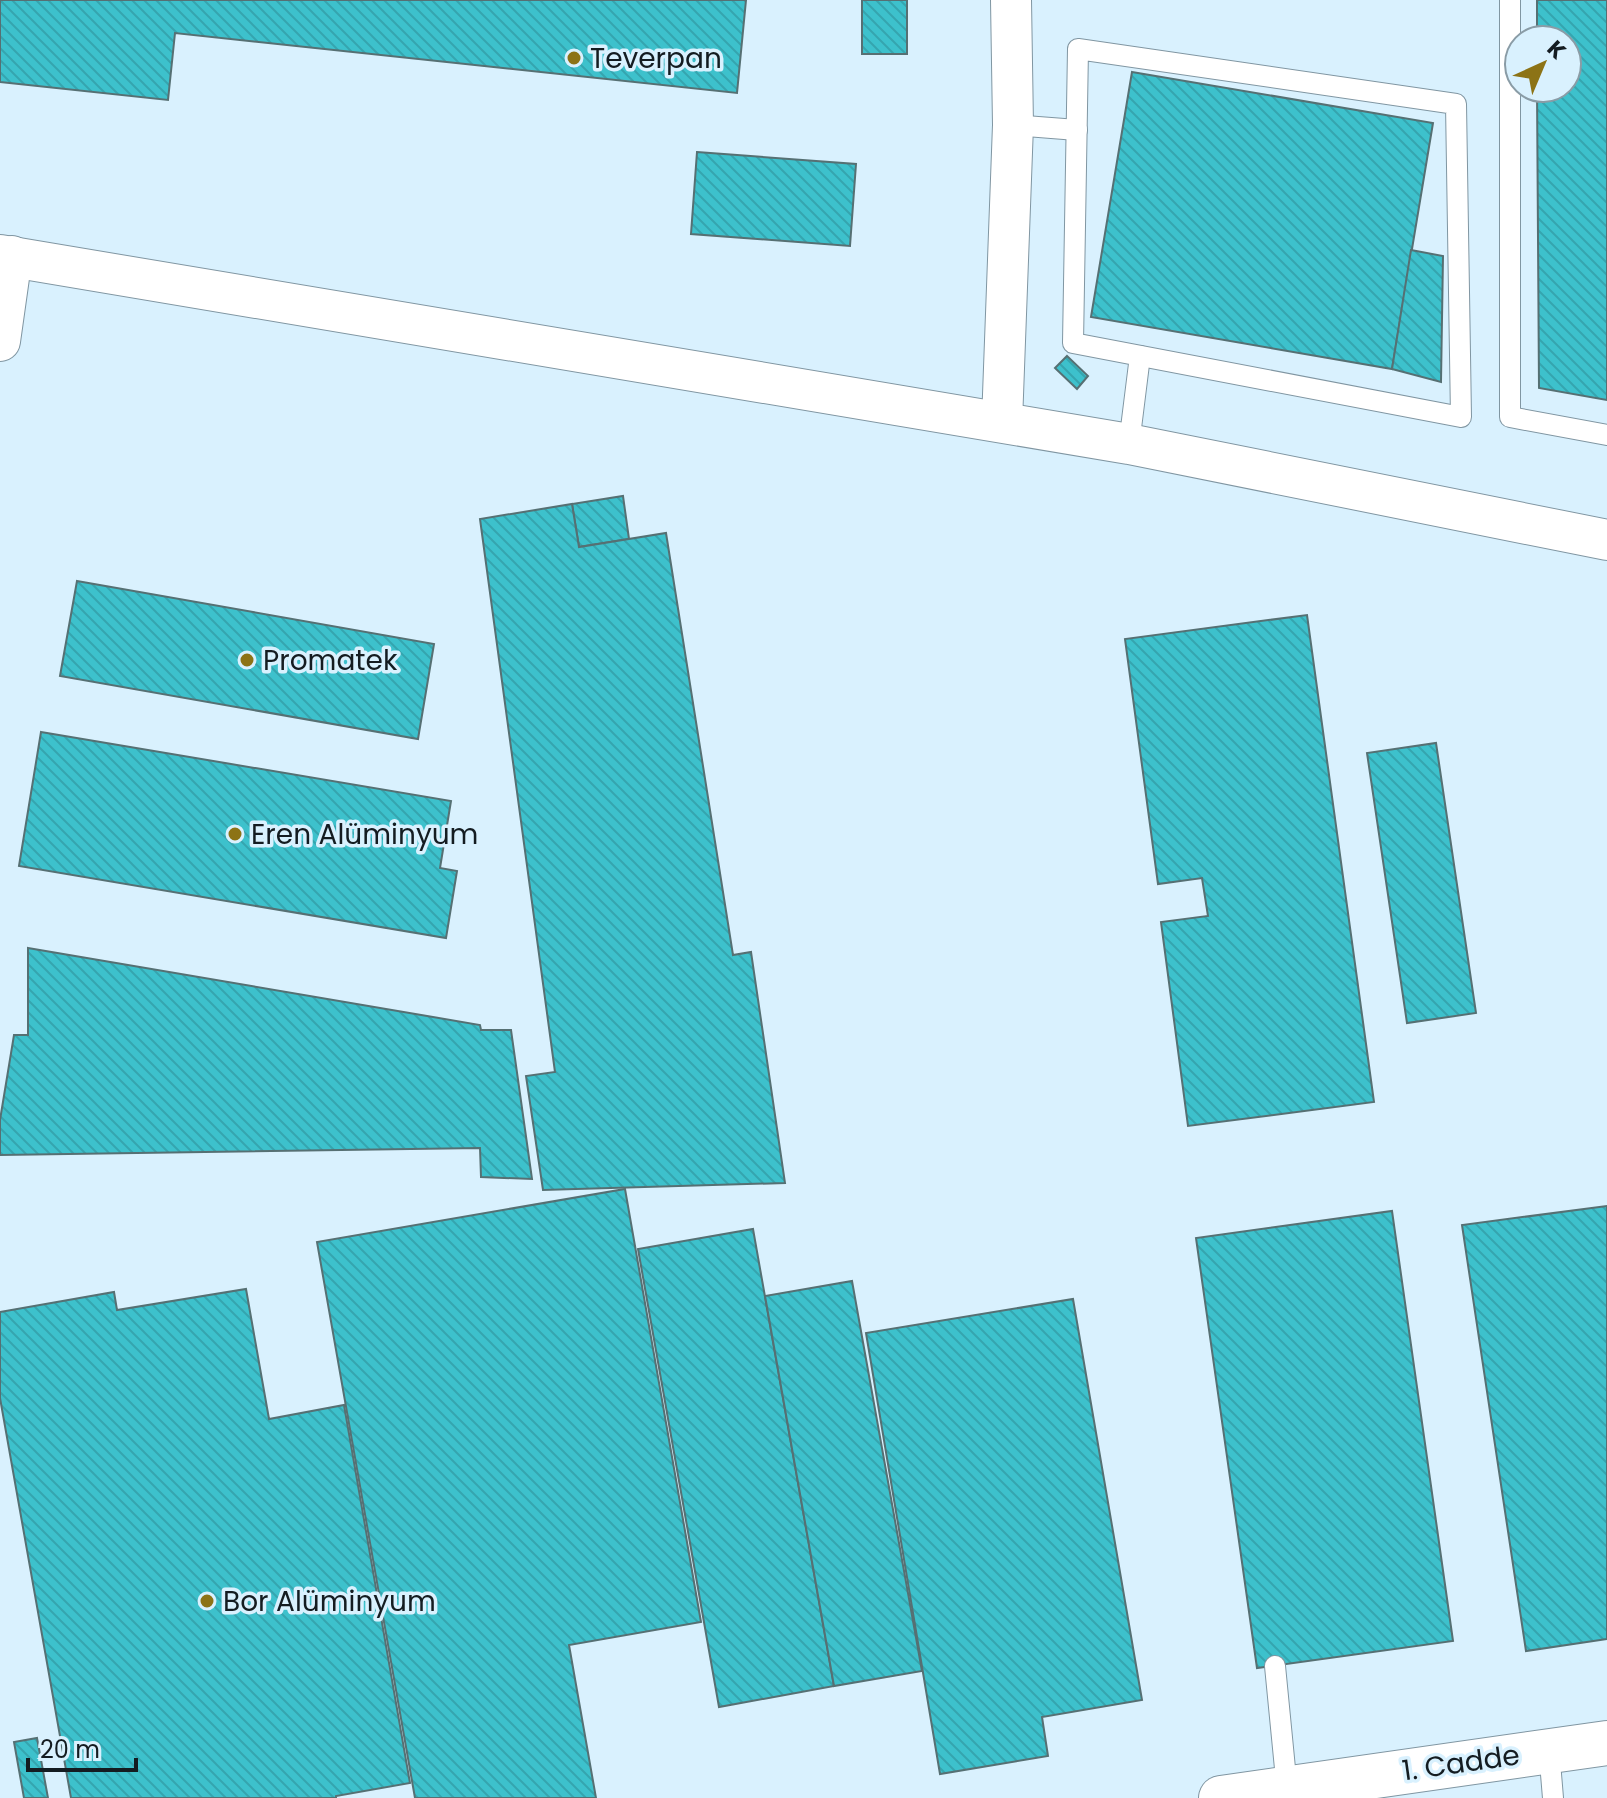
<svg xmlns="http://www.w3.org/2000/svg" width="1607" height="1798" font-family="Poppins,sans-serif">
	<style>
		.building { fill: url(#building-back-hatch); stroke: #567073; stroke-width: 2 }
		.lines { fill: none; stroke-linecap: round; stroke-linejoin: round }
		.service-casing { stroke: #8096a2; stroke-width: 22 }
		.minor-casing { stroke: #8096a2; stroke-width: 42 }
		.tertiary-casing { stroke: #8096a2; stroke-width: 46 }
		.service { stroke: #fff; stroke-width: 20 }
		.minor { stroke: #fff; stroke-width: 40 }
		.tertiary { stroke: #fff; stroke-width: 44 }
		.poi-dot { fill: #8c7316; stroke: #d9f1fe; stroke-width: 3 }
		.labels { text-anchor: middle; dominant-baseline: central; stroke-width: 7; stroke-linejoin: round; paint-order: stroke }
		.poi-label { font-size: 28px; fill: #141c21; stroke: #d9f1fe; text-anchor: start }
		.street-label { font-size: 28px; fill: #141c21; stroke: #d9f1fe }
	</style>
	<defs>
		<pattern id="building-back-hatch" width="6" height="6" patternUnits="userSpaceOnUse" patternTransform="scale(2)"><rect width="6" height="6" fill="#3dc1cc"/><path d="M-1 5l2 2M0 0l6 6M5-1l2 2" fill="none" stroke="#35a5af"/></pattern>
	</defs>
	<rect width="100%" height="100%" fill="#d9f1fe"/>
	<g class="building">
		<path d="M0,0H746L737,93L175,33L168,100L0,82Z"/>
		<rect x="862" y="0" width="45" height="54"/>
		<path d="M1537,0H1607V400L1539,388L1537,88H1567V40H1537Z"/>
		<path d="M1132,72L1433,123L1392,369L1091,317Z"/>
		<path d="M697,152L856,164L850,246L691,234Z"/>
		<path d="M1411,250L1443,256L1441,382L1392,369Z"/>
		<path d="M1067,356L1088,376L1077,389L1055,368Z"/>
		<path d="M623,496L629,539L579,547L572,504Z"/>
		<path d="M572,504L579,547L666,533L733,955L751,952L785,1183L543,1190L526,1076L555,1072L480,519Z"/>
		<path d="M77,581L434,644L418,739L60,676Z"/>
		<path d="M1307,615L1374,1102L1188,1126L1161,922L1208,916L1202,878L1158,884L1125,639Z"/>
		<path d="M41,732L451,801L440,868L457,871L446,938L19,866Z"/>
		<path d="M1436,743L1476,1013L1407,1023L1367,753Z"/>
		<path d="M28,948L480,1025L481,1030H511L532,1179L481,1177L480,1148L0,1155V1120L14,1035H28Z"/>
		<path d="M625,1189L701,1622L569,1645L596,1798H415L317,1242Z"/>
		<path d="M1607,1206V1639L1526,1651L1462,1225Z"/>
		<path d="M1392,1211L1453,1641L1257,1668L1196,1238Z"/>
		<path d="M753,1229L834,1686L719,1707L638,1249Z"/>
		<path d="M852,1281L922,1671L834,1686L765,1296Z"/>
		<path d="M246,1289L269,1419L344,1405L410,1783L336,1796V1798H71L0,1398V1312L114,1292L117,1310Z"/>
		<path d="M1073,1299L1142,1700L1042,1717L1048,1756L940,1774L866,1333Z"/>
		<path d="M37,1738L48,1798H24L14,1742Z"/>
	</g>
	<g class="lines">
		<g class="service-casing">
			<g id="service">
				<path d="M1510,0V417L1607,435"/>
				<path d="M1078,49L1456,104L1461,417L1073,343Z"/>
				<path d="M1013,125L1077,130"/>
				<path d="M1129,444L1140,356"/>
				<path d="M1275,1666L1287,1789"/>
				<path d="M1549,1750L1553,1798"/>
			</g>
		</g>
		<g class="minor-casing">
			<g id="minor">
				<path d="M0,255L1129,444L1607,540"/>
				<path d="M0,341L12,256"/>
				<path d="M1002,422L1013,125L1011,0"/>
			</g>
		</g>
		<g class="tertiary-casing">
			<path id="tertiary" d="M1221,1798L1607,1743"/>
		</g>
		<use href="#service" class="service"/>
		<use href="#minor" class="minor"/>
		<use href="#tertiary" class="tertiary"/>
	</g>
	<g class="poi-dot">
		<circle cx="574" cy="58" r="8"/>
		<circle cx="247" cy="660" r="8"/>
		<circle cx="235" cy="834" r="8"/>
		<circle cx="207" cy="1601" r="8"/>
	</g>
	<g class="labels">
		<g class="poi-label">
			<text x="590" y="58">Teverpan</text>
			<text x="263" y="660">Promatek</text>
			<text x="251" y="834">Eren Alüminyum</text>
			<text x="223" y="1601">Bor Alüminyum</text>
		</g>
		<g class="street-label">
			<text transform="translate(1461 1763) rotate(-8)">1. Cadde</text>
		</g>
	</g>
	<g transform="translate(1543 64) rotate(44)"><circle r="38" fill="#d9f1fe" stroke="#8a9ca6" stroke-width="2"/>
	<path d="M0-6L14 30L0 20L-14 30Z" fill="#8c7316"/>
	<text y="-12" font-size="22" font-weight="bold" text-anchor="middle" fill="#141c21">K</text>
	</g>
	<path d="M28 1758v12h108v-12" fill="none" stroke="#141c21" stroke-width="4"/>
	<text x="40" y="1758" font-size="24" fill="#141c21" stroke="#d9f1fe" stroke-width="6" paint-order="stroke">20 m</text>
</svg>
